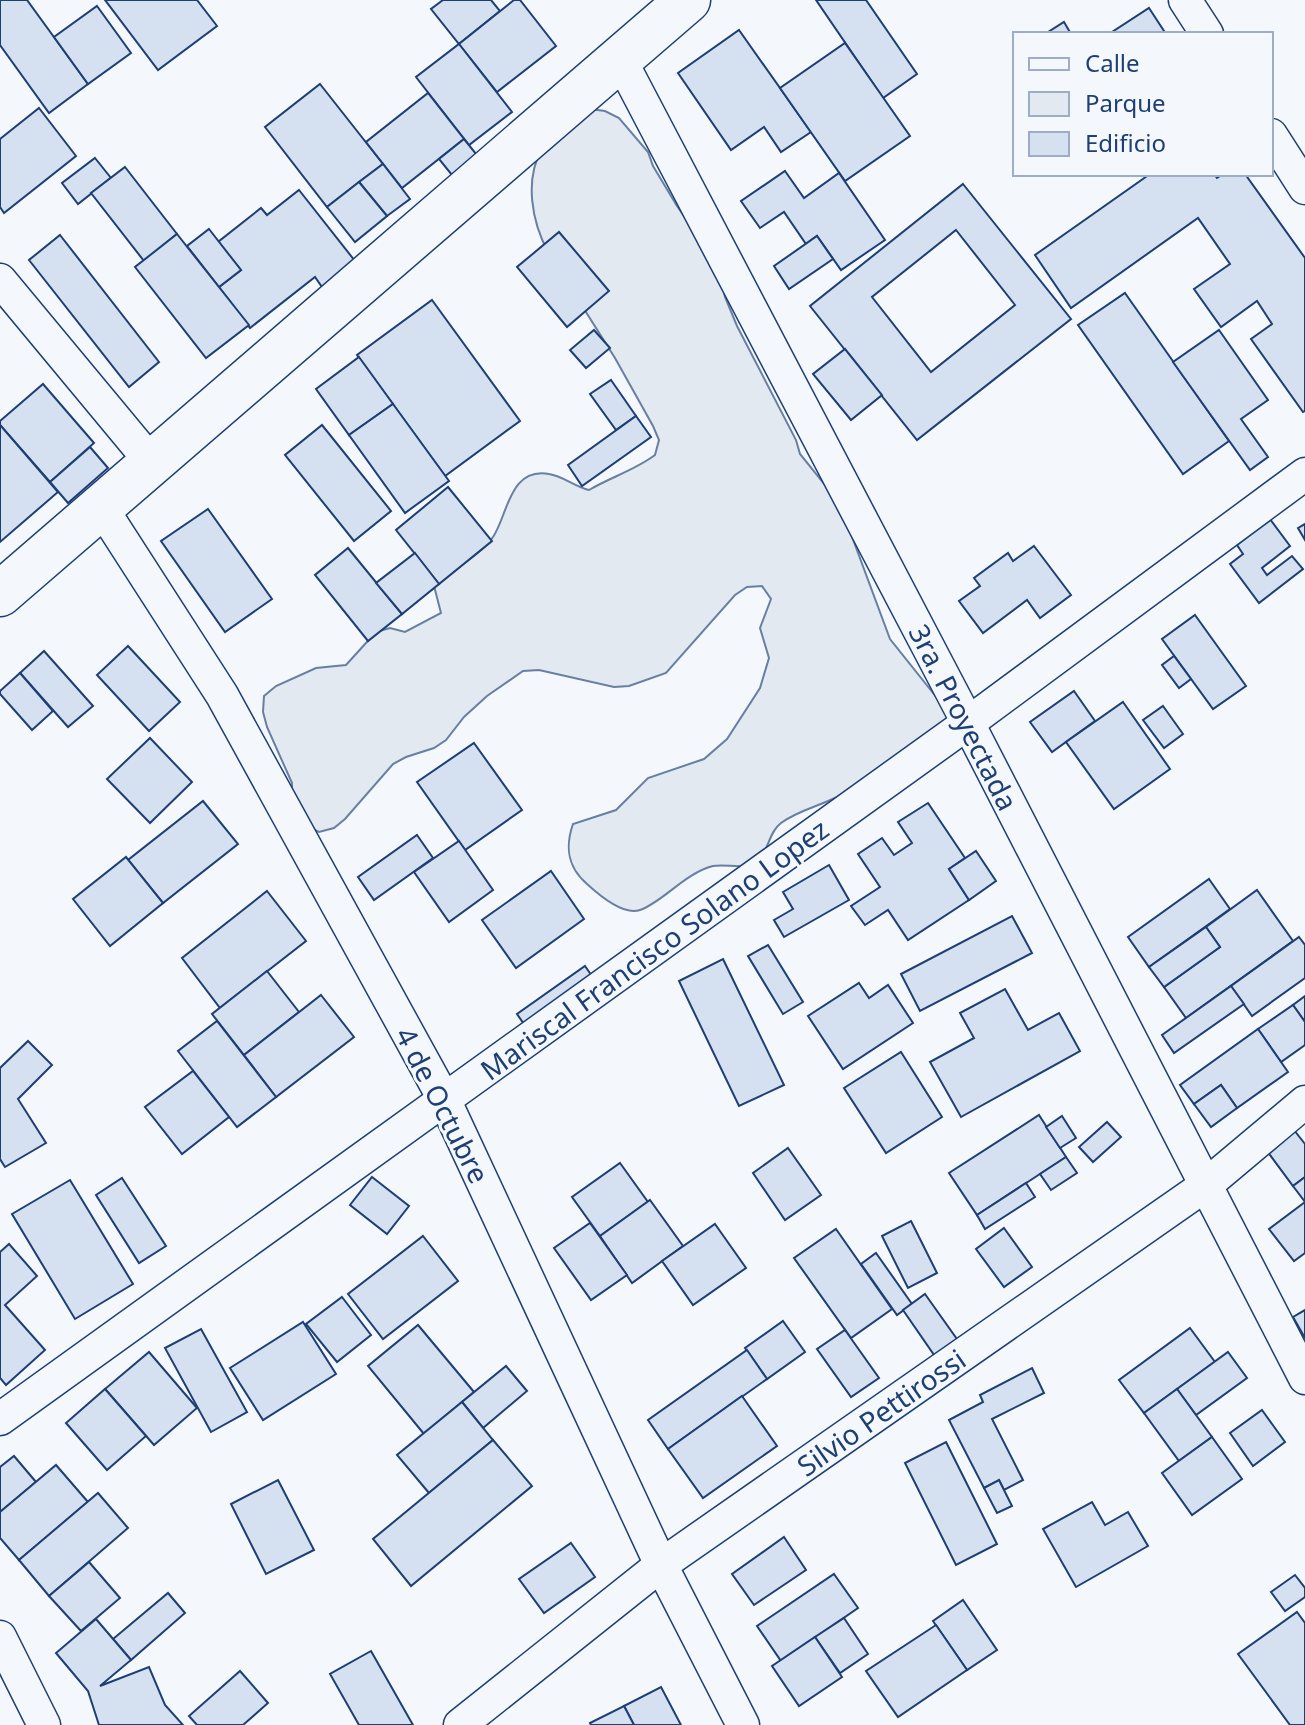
<svg xmlns="http://www.w3.org/2000/svg" width="1305" height="1725" font-family="'Noto Sans',sans-serif">
	<style>
		.green { fill: #e3e9f0; stroke: #687fa3; stroke-width: 2 }
		.building { fill: #d5e0f0; stroke: #1d3f73; stroke-width: 2; fill-rule: evenodd }
		.lines { fill: none; stroke-linecap: round; stroke-linejoin: round }
		.minor-casing { stroke: #1d3f73; stroke-width: 35 }
		.primary-casing { stroke: #1d3f73; stroke-width: 47 }
		.minor { stroke: #f4f7fb; stroke-width: 32 }
		.primary { stroke: #f4f7fb; stroke-width: 44 }
		.labels { text-anchor: middle; dominant-baseline: central; stroke-width: 6; stroke-linejoin: round; paint-order: stroke }
		.street-label { font-size: 28px; fill: #1d3f73; stroke: #f4f7fb }
	</style>
	<rect width="100%" height="100%" fill="#f4f7fb"/>
	<path class="green" d="M590,109L605,111L619,118L648,152L653,166L677,206L702,242L722,283L725,297L737,326L796,440L800,454L830,491L845,518L890,639L953,718C915,746 878,775 837,797C819,806 797,811 781,823C769,832 769,849 759,859C748,872 728,863 713,866C685,873 663,902 640,910C623,916 599,895 587,884C567,867 565,847 573,824L616,810L648,778L704,759L727,739L760,688L769,658L760,628L771,599L762,586L747,587L735,595L666,673L629,686L614,687L539,670L523,671L487,696L464,717L446,740L434,748L406,757L393,764L345,819L334,828L319,832L306,826L292,799V783L267,727L263,712L264,696L276,686L316,668L346,665L376,632L390,628L405,632L441,613L433,582C452,570 480,556 493,537C508,515 509,467 549,474C563,476 575,487 589,490C611,477 635,470 655,455L659,440L653,426L615,358L548,252C532,222 524,180 542,149C548,137 578,119 590,109Z"/>
	<g class="building">
		<path d="M0,0H27L88,84L49,113L0,45Z"/>
		<path d="M105,0H197L217,26L158,70Z"/>
		<path d="M443,0H491L500,11L459,44L431,9Z"/>
		<path d="M514,0H520L556,46L497,92L459,44Z"/>
		<path d="M816,0H866L917,74L883,98Z"/>
		<path d="M97,6L131,53L88,84L54,37Z"/>
		<path d="M1149,8L1166,34H1109Z"/>
		<path d="M1064,22L1071,34H1045Z"/>
		<path d="M739,30L811,132L781,152L764,127L731,150L678,73Z"/>
		<path d="M845,43L910,136L845,181L780,88Z"/>
		<path d="M459,44L512,112L469,145L416,77Z"/>
		<path d="M320,84L383,164L327,207L265,127Z"/>
		<path d="M428,93L464,139L402,188L366,142Z"/>
		<path d="M39,108L76,156L4,213L0,207V139Z"/>
		<path d="M464,139L481,160L456,180L439,159Z"/>
		<path d="M95,158L111,178L78,204L62,183Z"/>
		<path d="M383,164L410,199L387,216L359,182Z"/>
		<path d="M125,167L177,234L144,261L91,193Z"/>
		<path d="M785,171L804,198L839,173L885,240L841,270L817,236L806,244L784,212L760,228L741,201Z"/>
		<path d="M1150,174H1214L1217,178L1223,174H1245L1305,258V411L1303,412L1251,339L1272,324L1257,301L1221,327L1194,289L1230,264L1198,218L1071,308L1035,255Z"/>
		<path d="M359,182L387,216L355,242L327,207Z"/>
		<path d="M963,184L1071,319L917,440L810,306ZM956,230L1015,305L931,372L872,297Z"/>
		<path d="M299,190L355,261L322,287L315,277L250,328L219,287L241,270L218,242L261,208L267,215Z"/>
		<path d="M209,229L241,270L219,287L187,246Z"/>
		<path d="M559,232L609,291L567,327L517,267Z"/>
		<path d="M177,234L249,325L206,358L135,267Z"/>
		<path d="M60,235L159,362L129,387L29,260Z"/>
		<path d="M817,236L833,259L789,289L774,266Z"/>
		<path d="M1125,293L1229,441L1183,474L1078,325Z"/>
		<path d="M432,300L520,421L445,476L357,355Z"/>
		<path d="M594,330L610,348L586,368L570,350Z"/>
		<path d="M1219,330L1268,400L1241,419L1268,457L1250,470L1173,362Z"/>
		<path d="M845,349L882,395L851,420L813,374Z"/>
		<path d="M359,357L393,404L349,435L316,389Z"/>
		<path d="M611,380L636,416L616,430L590,394Z"/>
		<path d="M43,384L94,443L50,482L0,425V421Z"/>
		<path d="M393,404L449,481L405,513L349,435Z"/>
		<path d="M636,416L651,437L582,486L568,465Z"/>
		<path d="M0,425L58,492L0,542Z"/>
		<path d="M322,425L391,511L354,541L285,455Z"/>
		<path d="M90,447L108,468L68,503L50,482Z"/>
		<path d="M448,487L492,541L439,584L396,530Z"/>
		<path d="M208,509L272,599L225,632L161,541Z"/>
		<path d="M1270,519L1290,546L1262,568L1267,575L1292,556L1303,569L1259,603L1230,564L1243,554L1237,545Z"/>
		<path d="M1305,524V540L1298,528Z"/>
		<path d="M1034,546L1071,595L1040,618L1027,600L983,633L959,601L980,586L974,578L1008,553L1013,561Z"/>
		<path d="M348,548L402,614L368,641L315,575Z"/>
		<path d="M415,553L439,584L402,614L376,583Z"/>
		<path d="M1195,615L1246,686L1213,709L1162,639Z"/>
		<path d="M128,646L180,702L149,731L97,675Z"/>
		<path d="M44,651L93,706L68,727L20,673Z"/>
		<path d="M1174,656L1191,679L1179,688L1162,665Z"/>
		<path d="M20,673L53,711L32,730L0,694V691Z"/>
		<path d="M1074,691L1095,721L1052,752L1030,722Z"/>
		<path d="M1123,702L1170,769L1114,809L1066,742Z"/>
		<path d="M1163,706L1183,734L1164,748L1143,720Z"/>
		<path d="M150,738L192,782L150,823L107,779Z"/>
		<path d="M474,743L522,810L465,850L417,782Z"/>
		<path d="M203,801L238,844L163,903L128,860Z"/>
		<path d="M928,803L965,858L949,869L969,900L908,940L888,910L865,925L851,906L880,887L858,854L882,838L894,855L912,843L898,822Z"/>
		<path d="M417,835L433,858L374,900L358,877Z"/>
		<path d="M459,841L493,890L449,922L414,872Z"/>
		<path d="M976,851L996,881L969,900L949,869Z"/>
		<path d="M126,857L163,903L110,946L73,899Z"/>
		<path d="M829,865L849,900L784,937L774,920L793,909L783,892Z"/>
		<path d="M551,871L584,919L516,968L482,920Z"/>
		<path d="M1209,879L1230,909L1149,967L1128,937Z"/>
		<path d="M1257,890L1293,941L1186,1018L1164,987L1220,947L1206,927Z"/>
		<path d="M267,891L306,941L220,1008L182,958Z"/>
		<path d="M1012,916L1032,953L920,1011L901,974Z"/>
		<path d="M1206,927L1220,947L1164,987L1149,967Z"/>
		<path d="M1299,937L1305,945V978L1252,1016L1231,986Z"/>
		<path d="M768,945L803,1002L783,1014L748,956Z"/>
		<path d="M723,959L784,1085L739,1106L679,981Z"/>
		<path d="M585,966L596,982L528,1030L517,1014Z"/>
		<path d="M267,971L299,1012L244,1055L212,1014Z"/>
		<path d="M859,983L869,998L888,985L913,1023L843,1069L808,1016Z"/>
		<path d="M1231,986L1244,1004L1174,1053L1162,1035Z"/>
		<path d="M1005,989L1028,1030L1059,1013L1080,1051L961,1117L930,1062L974,1038L960,1013Z"/>
		<path d="M321,995L354,1037L276,1097L244,1055Z"/>
		<path d="M1305,996V1022L1293,1005Z"/>
		<path d="M1293,1005L1305,1022V1045L1281,1062L1258,1029Z"/>
		<path d="M217,1021L276,1097L237,1127L178,1051Z"/>
		<path d="M1258,1029L1288,1072L1237,1108L1221,1085L1194,1104L1180,1085Z"/>
		<path d="M28,1041L52,1065L18,1099L46,1143L5,1167L0,1159V1068Z"/>
		<path d="M901,1052L942,1117L886,1153L844,1088Z"/>
		<path d="M193,1071L229,1117L182,1154L145,1107Z"/>
		<path d="M1221,1085L1237,1108L1211,1127L1194,1104Z"/>
		<path d="M1039,1115L1066,1157L977,1215L949,1173Z"/>
		<path d="M1062,1116L1076,1138L1060,1148L1046,1127Z"/>
		<path d="M1107,1122L1121,1137L1093,1162L1079,1147Z"/>
		<path d="M1294,1130L1305,1144V1177L1293,1186L1267,1151Z"/>
		<path d="M788,1148L821,1195L785,1220L753,1173Z"/>
		<path d="M1066,1157L1077,1173L1051,1190L1040,1174Z"/>
		<path d="M620,1163L648,1202L600,1236L572,1197Z"/>
		<path d="M372,1177L409,1206L387,1234L350,1205Z"/>
		<path d="M1305,1177V1253L1294,1261L1269,1229L1305,1202L1293,1186Z"/>
		<path d="M122,1178L166,1246L139,1263L96,1195Z"/>
		<path d="M70,1180L133,1284L75,1319L12,1214Z"/>
		<path d="M1026,1183L1035,1197L985,1229L977,1215Z"/>
		<path d="M650,1200L683,1246L632,1283L600,1236Z"/>
		<path d="M911,1221L937,1273L908,1288L882,1236Z"/>
		<path d="M590,1223L627,1275L591,1300L554,1248Z"/>
		<path d="M715,1224L746,1268L693,1305L662,1261Z"/>
		<path d="M1004,1228L1032,1267L1004,1287L976,1249Z"/>
		<path d="M836,1229L892,1309L851,1338L794,1258Z"/>
		<path d="M423,1236L458,1281L383,1339L348,1294Z"/>
		<path d="M9,1244L37,1276L5,1305L45,1350L6,1385L0,1378V1252Z"/>
		<path d="M876,1253L912,1304L897,1315L861,1264Z"/>
		<path d="M925,1294L964,1349L941,1365L903,1310Z"/>
		<path d="M342,1297L371,1335L337,1362L306,1324Z"/>
		<path d="M1305,1310V1338L1293,1317Z"/>
		<path d="M783,1321L805,1352L767,1379L745,1348Z"/>
		<path d="M303,1322L336,1374L263,1420L230,1368Z"/>
		<path d="M418,1325L474,1392L424,1434L368,1366Z"/>
		<path d="M1190,1328L1215,1362L1144,1413L1119,1380Z"/>
		<path d="M201,1329L247,1412L211,1432L165,1348Z"/>
		<path d="M845,1330L879,1378L851,1397L817,1349Z"/>
		<path d="M747,1350L767,1379L668,1449L648,1420Z"/>
		<path d="M149,1352L197,1408L154,1445L105,1389Z"/>
		<path d="M1228,1352L1247,1378L1196,1415L1177,1389Z"/>
		<path d="M506,1366L527,1391L483,1428L462,1402Z"/>
		<path d="M1032,1368L1044,1393L992,1419L1023,1480L1004,1490L999,1480L984,1488L949,1420L983,1402L980,1395Z"/>
		<path d="M105,1389L146,1436L107,1470L66,1423Z"/>
		<path d="M1177,1389L1212,1437L1179,1461L1144,1413Z"/>
		<path d="M742,1396L777,1446L703,1498L668,1449Z"/>
		<path d="M462,1402L493,1440L429,1493L397,1455Z"/>
		<path d="M1262,1410L1285,1442L1253,1466L1230,1433Z"/>
		<path d="M1212,1437L1242,1479L1192,1515L1162,1473Z"/>
		<path d="M493,1440L532,1486L411,1586L373,1539Z"/>
		<path d="M946,1442L997,1544L956,1565L905,1463Z"/>
		<path d="M14,1456L36,1482L0,1512V1467Z"/>
		<path d="M56,1465L88,1502L19,1560L0,1538V1512Z"/>
		<path d="M278,1480L314,1550L266,1574L231,1504Z"/>
		<path d="M999,1480L1012,1506L997,1513L984,1488Z"/>
		<path d="M98,1493L128,1528L49,1596L19,1560Z"/>
		<path d="M1092,1502L1105,1525L1128,1512L1148,1546L1076,1587L1043,1529Z"/>
		<path d="M784,1537L806,1570L754,1605L732,1574Z"/>
		<path d="M571,1543L595,1577L544,1613L519,1579Z"/>
		<path d="M89,1562L120,1598L81,1631L49,1596Z"/>
		<path d="M834,1574L858,1608L781,1661L757,1626Z"/>
		<path d="M1295,1575L1305,1588V1597L1285,1611L1271,1592Z"/>
		<path d="M168,1593L185,1613L131,1660L113,1639Z"/>
		<path d="M963,1600L997,1650L967,1670L933,1621Z"/>
		<path d="M1297,1612L1305,1623V1725H1290L1238,1654Z"/>
		<path d="M844,1618L868,1654L840,1673L815,1637Z"/>
		<path d="M96,1619L131,1660L100,1686L149,1667L165,1705L183,1725H99L88,1691L56,1653Z"/>
		<path d="M936,1625L967,1670L898,1717L866,1671Z"/>
		<path d="M815,1637L842,1677L799,1706L772,1666Z"/>
		<path d="M371,1651L413,1725H359L330,1674Z"/>
		<path d="M240,1671L268,1703L243,1725H197L189,1716Z"/>
		<path d="M661,1687L681,1725H634L624,1706Z"/>
		<path d="M624,1706L634,1725H591L590,1723Z"/>
	</g>
	<g class="lines">
		<g class="minor-casing">
			<g id="minor">
				<path d="M1185,0L1207,34"/>
				<path d="M620,59L968,723L1305,1378"/>
				<path d="M1271,135L1305,188"/>
				<path d="M0,280L152,463"/>
				<path d="M101,507L222,695L444,1099L661,1565L743,1725"/>
				<path d="M0,1419L968,723L1305,474"/>
				<path d="M0,1637L44,1725"/>
				<path d="M460,1725L661,1565L1206,1185L1305,1102"/>
			</g>
		</g>
		<g class="primary-casing">
			<path id="primary" d="M0,594L688,0"/>
		</g>
		<use href="#minor" class="minor"/>
		<use href="#primary" class="primary"/>
	</g>
	<g class="labels">
		<g class="street-label">
			<text transform="translate(964 717) rotate(63)">3ra. Proyectada</text>
			<text transform="translate(654 949) rotate(-36)">Mariscal Francisco Solano Lopez</text>
			<text transform="translate(443 1105) rotate(63)">4 de Octubre</text>
			<text transform="translate(881 1412) rotate(-35)">Silvio Pettirossi</text>
		</g>
	</g>
	<rect x="1013" y="32" width="260" height="144" fill="#f4f7fb" stroke="#9eadc5" stroke-width="2"/>
	<rect x="1029" y="58" width="40" height="12" fill="#f4f7fb" stroke="#9eadc5" stroke-width="2"/>
	<text x="1085" y="72" font-size="24" fill="#1d3f73">Calle</text>
	<rect x="1029" y="92" width="40" height="24" fill="#e3e9f0" stroke="#9eadc5" stroke-width="2"/>
	<text x="1085" y="112" font-size="24" fill="#1d3f73">Parque</text>
	<rect x="1029" y="132" width="40" height="24" fill="#d5e0f0" stroke="#9eadc5" stroke-width="2"/>
	<text x="1085" y="152" font-size="24" fill="#1d3f73">Edificio</text>
</svg>
